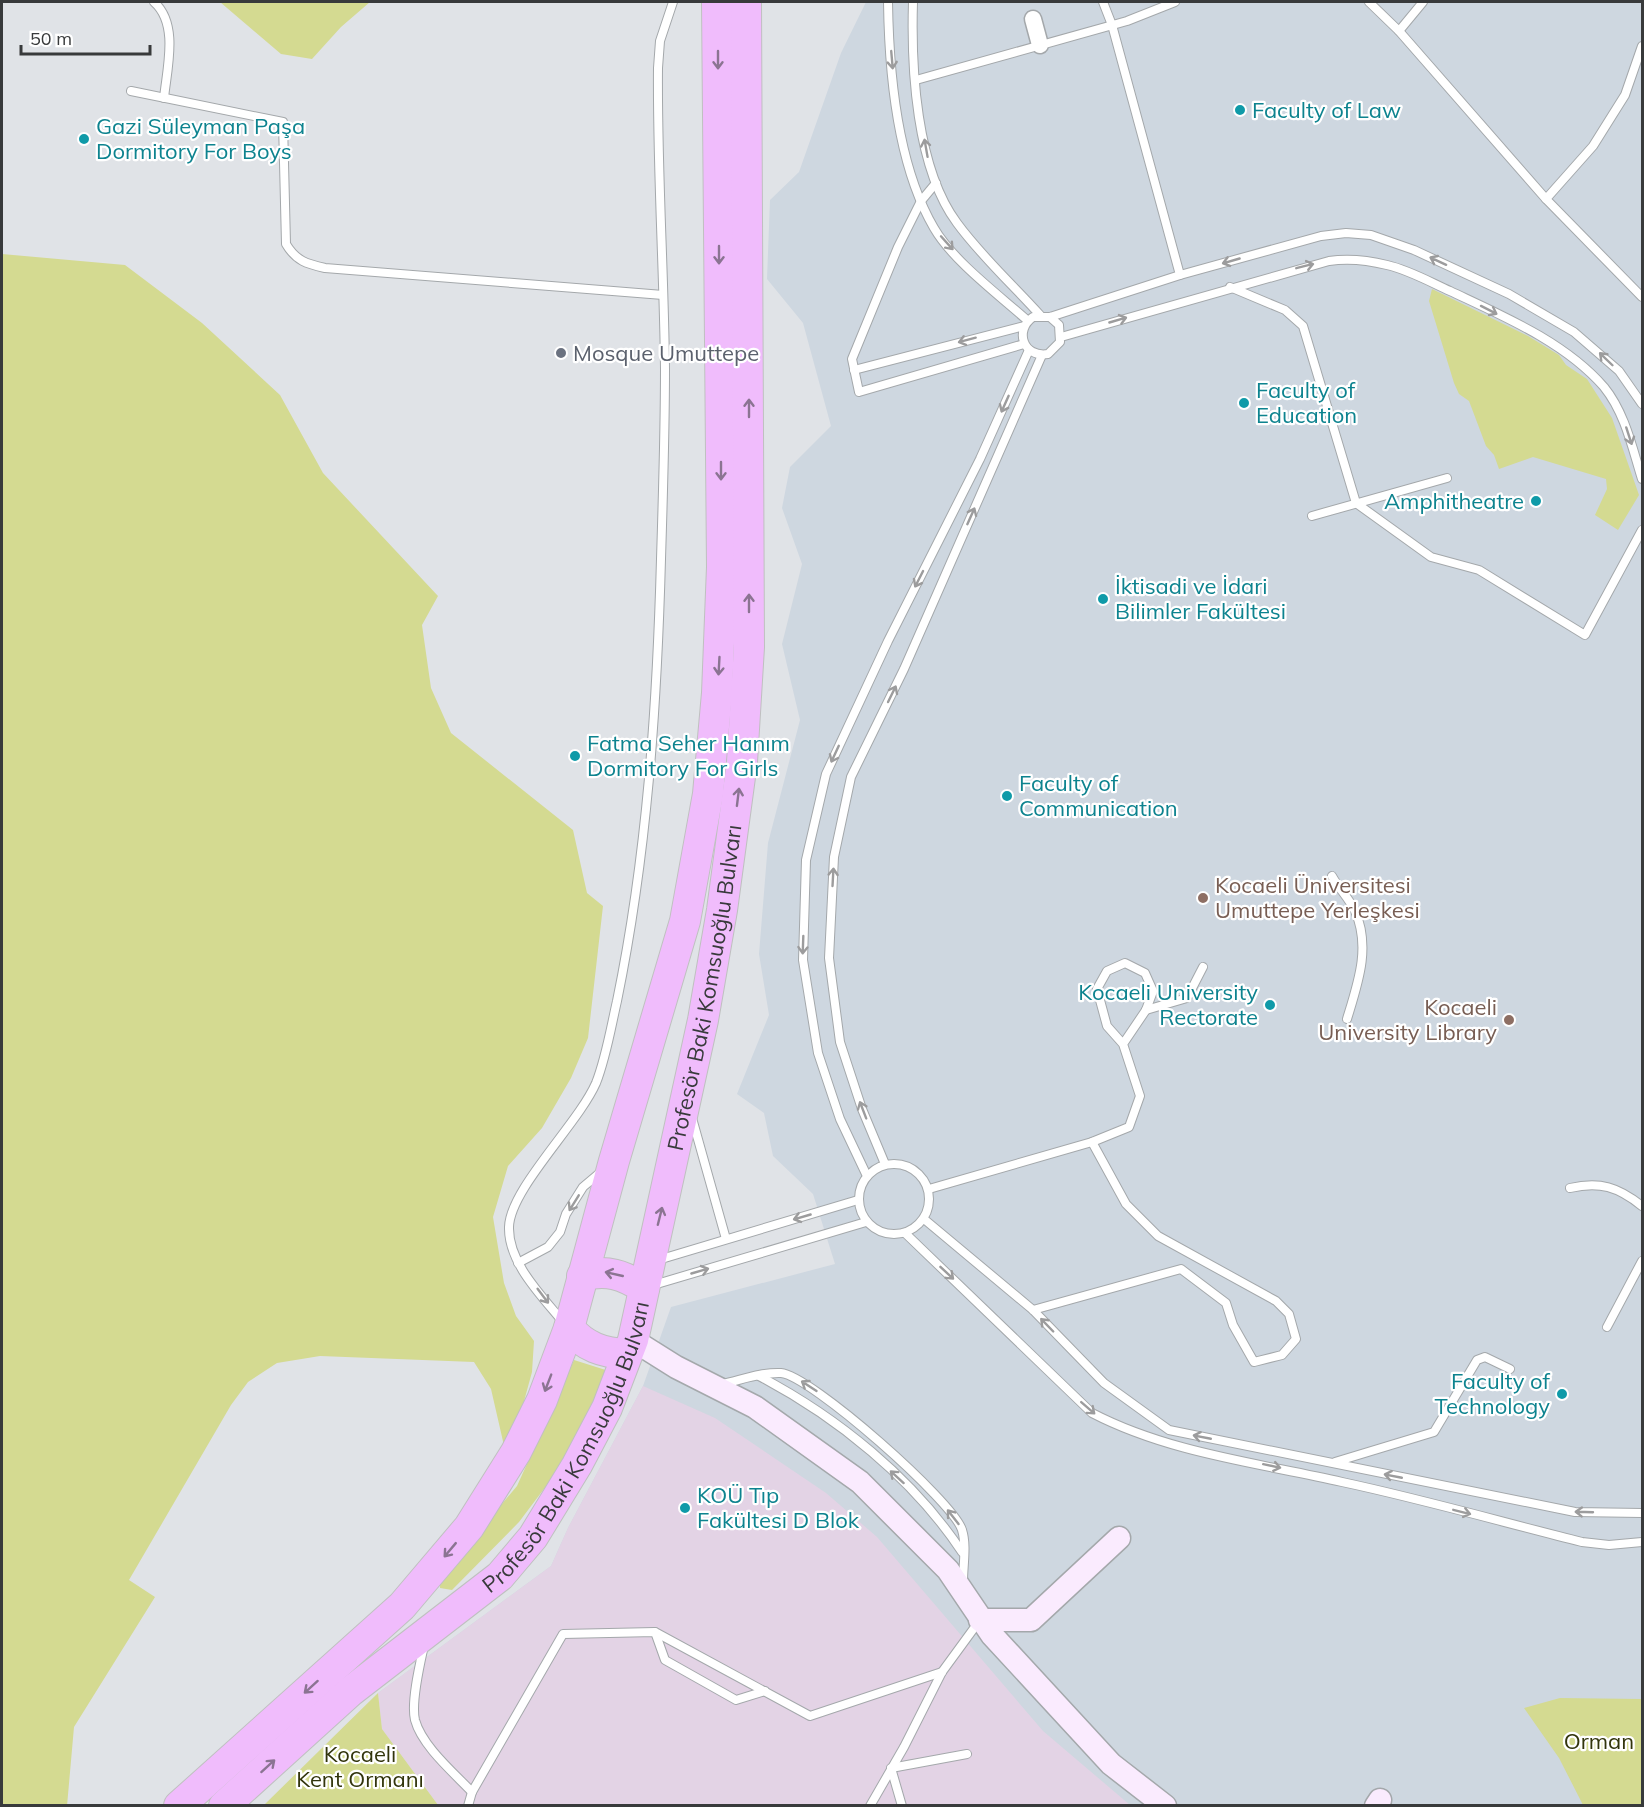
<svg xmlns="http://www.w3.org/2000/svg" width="1644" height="1807" font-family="Mulish,sans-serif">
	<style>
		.built { fill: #ced7e0 }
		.medical { fill: #e3d3e5 }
		.green { fill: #d4da91 }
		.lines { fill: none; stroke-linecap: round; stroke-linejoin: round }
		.lane-casing { stroke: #a4a8ab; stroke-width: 10 }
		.street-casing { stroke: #a4a8ab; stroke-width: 19 }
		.secondary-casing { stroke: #a4a8ab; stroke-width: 25 }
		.highway-casing { stroke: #bfc0c0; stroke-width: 32 }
		.lane { stroke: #fff; stroke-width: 8 }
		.street { stroke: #fff; stroke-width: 16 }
		.secondary { stroke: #faebfe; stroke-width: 22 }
		.highway { stroke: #f0bcfc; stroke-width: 30 }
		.oneway { stroke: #8b7492 }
		.oneway2 { stroke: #9c9c9d }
		.culture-dot { fill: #0f9aa8; stroke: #fff; stroke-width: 2 }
		.worship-dot { fill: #6b7280; stroke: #fff; stroke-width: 2 }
		.education-dot { fill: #8d6e63; stroke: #fff; stroke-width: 2 }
		.labels { text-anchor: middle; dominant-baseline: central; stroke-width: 4.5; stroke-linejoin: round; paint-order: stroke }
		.culture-label { font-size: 22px; fill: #0d838f; stroke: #fff; text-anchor: start }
		.worship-label { font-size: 22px; fill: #5b616d; stroke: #fff; text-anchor: start }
		.education-label { font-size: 22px; fill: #785e54; stroke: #fff; text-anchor: start }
		.street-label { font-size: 22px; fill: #383a3b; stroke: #fff }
		.park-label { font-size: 22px; fill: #32350c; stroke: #fff }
	</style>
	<rect width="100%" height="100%" fill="#e0e3e7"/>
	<path class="built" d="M866,2H1642V1805H438L378,1693L551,1566L568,1528L643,1386L671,1307L835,1264L813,1194L773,1156L764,1113L737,1094L769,1015L759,954L768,843L800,720L782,644L802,564L782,508L790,467L831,426L803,323L767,279L770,200L799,172L841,53Z"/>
	<path class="medical" d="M643,1386L715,1418L826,1493L877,1537L1043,1731L1130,1805H438L382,1729L378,1693L551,1566L568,1528Z"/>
	<g class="green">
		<path d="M220,2H370L341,27L312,59L281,54Z"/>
		<path d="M2,254L125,265L202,323L280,395L323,473L438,596L422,625L431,688L451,733L573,830L587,893L603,906L588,1038L571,1078L542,1128L508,1166L493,1217L504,1283L516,1316L534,1341L532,1372L515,1434L505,1450L491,1389L474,1362L320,1356L277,1363L248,1382L231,1405L129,1580L155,1597L74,1727L67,1806L2,1805Z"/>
		<path d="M1432,289L1528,336L1559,355L1566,365L1587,379L1612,418L1639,495L1618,530L1595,515L1607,489L1606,479L1533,457L1499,469L1494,455L1486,446L1469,401L1459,394L1454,383L1429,301Z"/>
		<path d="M574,1360L612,1372L568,1457L519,1522L452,1590L440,1588V1580L444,1573L517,1486Z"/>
		<path d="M378,1693L382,1729L438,1805H264Z"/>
		<path d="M1560,1698L1642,1699V1805H1583L1559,1758L1524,1708Z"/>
	</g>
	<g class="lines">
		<g class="lane-casing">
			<g id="lane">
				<path d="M154,2C179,24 167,68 164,98"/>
				<path d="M888,2C889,73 897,165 934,228C953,261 999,295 1028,321"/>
				<path d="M913,2C911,68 916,168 957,223C981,256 1013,285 1040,315"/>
				<path d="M1103,2L1112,25L1180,275"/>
				<path d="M1369,2L1399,31L1546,199"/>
				<path d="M1399,31L1423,2"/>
				<path d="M1642,46L1625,95L1593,146L1546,199L1642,297"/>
				<path d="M916,80L1127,21L1175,2"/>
				<path d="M131,91L283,122L286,244C296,261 307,264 325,268L663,295"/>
				<path d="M936,183L921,201L898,247L852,359L859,392L1024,344"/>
				<path d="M1230,287L1285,310L1303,326L1356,503L1431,557L1479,570L1585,635L1642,530"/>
				<path d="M1050,317L1059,325L1060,342L1048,354C1023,358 1014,330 1033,317H1050L1180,275L1321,236L1346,233L1371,235L1414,250L1509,294L1574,332L1619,371L1642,404"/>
				<path d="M1061,337L1329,261C1349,258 1367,260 1387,265C1409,270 1430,282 1450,291C1503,316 1565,342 1604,387C1625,413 1632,447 1642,479"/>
				<path d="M854,370L1024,326"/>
				<path d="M1312,516L1447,478"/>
				<path d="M1332,876C1339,889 1349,898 1355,911C1371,947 1358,983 1347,1019"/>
				<path d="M1146,1010L1187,998L1203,967"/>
				<path d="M692,1118L726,1239"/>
				<circle cx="894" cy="1199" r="35"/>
				<path d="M885,1164L862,1109L840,1042L829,958L834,857L851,777L904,669L1042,355"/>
				<path d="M867,1176L840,1119L818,1053L803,960L806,860L826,774L888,641L980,459L1029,350"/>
				<path d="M1570,1188C1600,1181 1618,1187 1642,1206"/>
				<path d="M929,1189L1092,1142L1129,1127L1140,1096L1123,1044L1146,1010L1153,991L1145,973L1125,963L1107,971L1097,989L1107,1026L1123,1044"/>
				<path d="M924,1219L1033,1310L1104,1383L1169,1430L1575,1512L1642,1513"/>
				<path d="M905,1233L1092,1413C1169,1453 1259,1463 1342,1482C1422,1499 1502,1522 1582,1542L1609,1545L1642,1542"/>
				<path d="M658,1260L858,1200"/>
				<path d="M518,1263L548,1247L560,1232L566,1214L583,1187L602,1171"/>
				<path d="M650,1286L866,1222"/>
				<path d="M1033,1310L1181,1269L1226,1303L1233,1325L1254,1362L1282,1355L1296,1339L1289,1314L1276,1301L1158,1236L1126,1204L1092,1142"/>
				<path d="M563,1322C542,1296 508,1263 509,1227C510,1189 578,1124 596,1083C606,1058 611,1027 617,1001C647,855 657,707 661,559C663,495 665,432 665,369C664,269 657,168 658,68L660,41L673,2"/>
				<path d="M1607,1327L1642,1261"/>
				<path d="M759,1376C837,1417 913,1478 962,1552"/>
				<path d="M722,1384C741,1380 762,1372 781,1373C810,1375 954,1502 962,1530C967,1545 963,1566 963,1581"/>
				<path d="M1335,1462L1434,1432L1477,1360L1485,1357L1510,1369"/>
				<path d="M655,1632L665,1660L736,1700L765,1691"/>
				<path d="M423,1650C419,1668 411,1703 415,1720C422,1746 454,1773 472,1792"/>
				<path d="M468,1806L472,1792L563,1634L655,1632L810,1716L942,1672"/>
				<path d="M870,1806L904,1747L942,1672L980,1620"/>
				<path d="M902,1806L891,1768L967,1754"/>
			</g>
		</g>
		<g class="street-casing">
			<path id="street" d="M1033,19L1040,45"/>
		</g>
		<g class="secondary-casing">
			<g id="secondary">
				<path d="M633,1340L676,1367L755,1407L860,1482L948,1570L992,1635L1111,1764L1165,1806"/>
				<path d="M980,1620H1031L1119,1538"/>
				<path d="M1376,1806L1380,1800"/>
			</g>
		</g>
		<g class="highway-casing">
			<g id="highway">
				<path d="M582,1276C607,1269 623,1275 644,1288"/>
				<path d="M569,1328C585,1347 603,1353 627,1354"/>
				<path d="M179,1806L402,1606L469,1527L516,1452L542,1400L569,1328L614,1161L685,921L708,794L717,693L722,567L717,2"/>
				<path id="s1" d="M224,1806L351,1691L500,1576L533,1537L577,1465L607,1408L633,1340L703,1020L722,910L742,762L749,647L746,2"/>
			</g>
		</g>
		<use href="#lane" class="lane"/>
		<use href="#street" class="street"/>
		<use href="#secondary" class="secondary"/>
		<use href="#highway" class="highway"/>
	</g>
	<defs><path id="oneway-shaft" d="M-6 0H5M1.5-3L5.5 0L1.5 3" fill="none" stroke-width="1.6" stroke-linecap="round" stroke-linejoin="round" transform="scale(1.5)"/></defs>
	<g class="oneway">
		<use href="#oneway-shaft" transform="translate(718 60) rotate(90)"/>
		<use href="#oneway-shaft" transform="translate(719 255) rotate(90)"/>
		<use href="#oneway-shaft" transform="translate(749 408) rotate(-90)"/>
		<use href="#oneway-shaft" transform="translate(721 471) rotate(90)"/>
		<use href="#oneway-shaft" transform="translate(749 603) rotate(-90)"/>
		<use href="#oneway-shaft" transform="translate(719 666) rotate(93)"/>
		<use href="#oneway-shaft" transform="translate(738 797) rotate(-83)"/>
		<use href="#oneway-shaft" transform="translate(660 1216) rotate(-76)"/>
		<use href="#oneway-shaft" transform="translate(614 1274) rotate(-167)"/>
		<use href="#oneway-shaft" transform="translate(548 1383) rotate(111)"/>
		<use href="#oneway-shaft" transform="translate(450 1550) rotate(130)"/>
		<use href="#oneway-shaft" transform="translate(311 1687) rotate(138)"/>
		<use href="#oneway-shaft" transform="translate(268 1766) rotate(-42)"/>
	</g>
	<g class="oneway2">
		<use href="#oneway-shaft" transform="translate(892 60) rotate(85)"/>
		<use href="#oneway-shaft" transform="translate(926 148) rotate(-100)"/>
		<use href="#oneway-shaft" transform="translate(947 243) rotate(48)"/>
		<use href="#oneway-shaft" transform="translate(1231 261) rotate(164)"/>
		<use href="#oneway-shaft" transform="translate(1438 261) rotate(-155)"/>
		<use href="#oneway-shaft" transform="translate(1305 266) rotate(-14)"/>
		<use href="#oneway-shaft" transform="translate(1489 310) rotate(27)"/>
		<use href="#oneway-shaft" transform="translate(1118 320) rotate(-16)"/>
		<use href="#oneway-shaft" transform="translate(967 340) rotate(165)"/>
		<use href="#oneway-shaft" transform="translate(1606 359) rotate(-136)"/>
		<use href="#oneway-shaft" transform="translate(1005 404) rotate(114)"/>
		<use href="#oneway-shaft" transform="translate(1629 436) rotate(72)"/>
		<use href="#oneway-shaft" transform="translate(971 516) rotate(-66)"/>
		<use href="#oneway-shaft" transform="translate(919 579) rotate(117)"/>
		<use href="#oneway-shaft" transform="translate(892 694) rotate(-64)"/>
		<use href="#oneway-shaft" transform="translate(835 754) rotate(115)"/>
		<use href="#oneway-shaft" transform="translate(833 877) rotate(-87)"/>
		<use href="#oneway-shaft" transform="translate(803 945) rotate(92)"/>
		<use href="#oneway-shaft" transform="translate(863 1110) rotate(-111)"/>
		<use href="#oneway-shaft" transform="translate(574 1203) rotate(122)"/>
		<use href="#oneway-shaft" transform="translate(802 1217) rotate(164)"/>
		<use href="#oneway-shaft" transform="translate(700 1271) rotate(-16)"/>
		<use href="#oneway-shaft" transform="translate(947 1273) rotate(43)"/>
		<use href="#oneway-shaft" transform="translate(543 1296) rotate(53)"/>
		<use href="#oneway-shaft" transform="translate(1047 1325) rotate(-134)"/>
		<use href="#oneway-shaft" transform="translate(809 1386) rotate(-147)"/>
		<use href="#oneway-shaft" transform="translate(1088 1408) rotate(41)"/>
		<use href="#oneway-shaft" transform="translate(1202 1437) rotate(-169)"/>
		<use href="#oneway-shaft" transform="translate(1272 1466) rotate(12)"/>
		<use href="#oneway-shaft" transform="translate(1393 1476) rotate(-169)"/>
		<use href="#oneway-shaft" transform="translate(897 1477) rotate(-138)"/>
		<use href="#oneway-shaft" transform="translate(1462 1512) rotate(14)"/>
		<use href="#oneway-shaft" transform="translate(1584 1512) rotate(-178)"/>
		<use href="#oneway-shaft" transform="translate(953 1517) rotate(-128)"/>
	</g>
	<g class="culture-dot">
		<circle cx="1240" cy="110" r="6"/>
		<circle cx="84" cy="139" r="6"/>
		<circle cx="1244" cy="403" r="6"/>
		<circle cx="1536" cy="501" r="6"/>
		<circle cx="1103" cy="599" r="6"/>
		<circle cx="575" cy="756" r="6"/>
		<circle cx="1007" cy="796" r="6"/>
		<circle cx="1270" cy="1005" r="6"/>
		<circle cx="1562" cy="1394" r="6"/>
		<circle cx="685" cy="1508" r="6"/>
	</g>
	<circle class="worship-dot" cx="561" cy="353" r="6"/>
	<g class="education-dot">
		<circle cx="1203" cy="898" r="6"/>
		<circle cx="1509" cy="1020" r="6"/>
	</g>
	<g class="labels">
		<g class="culture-label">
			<text x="1252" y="110">Faculty of Law</text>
			<text x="96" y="126">Gazi Süleyman Paşa<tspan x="96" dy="25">Dormitory For Boys</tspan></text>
			<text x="1256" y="390">Faculty of<tspan x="1256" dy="25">Education</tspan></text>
			<text x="1524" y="501" text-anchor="end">Amphitheatre</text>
			<text x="1115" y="586">İktisadi ve İdari<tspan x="1115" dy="25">Bilimler Fakültesi</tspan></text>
			<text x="587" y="743">Fatma Seher Hanım<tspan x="587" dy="25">Dormitory For Girls</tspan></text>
			<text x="1019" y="783">Faculty of<tspan x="1019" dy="25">Communication</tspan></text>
			<text x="1258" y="992" text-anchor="end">Kocaeli University<tspan x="1258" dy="25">Rectorate</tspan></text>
			<text x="1550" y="1381" text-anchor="end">Faculty of<tspan x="1550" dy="25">Technology</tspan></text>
			<text x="697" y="1495">KOÜ Tıp<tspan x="697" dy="25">Fakültesi D Blok</tspan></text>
		</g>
		<g class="worship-label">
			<text x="573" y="353">Mosque Umuttepe</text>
		</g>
		<g class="education-label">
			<text x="1215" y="885">Kocaeli Üniversitesi<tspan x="1215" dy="25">Umuttepe Yerleşkesi</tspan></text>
			<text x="1497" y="1007" text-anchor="end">Kocaeli<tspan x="1497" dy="25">University Library</tspan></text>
		</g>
		<g class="street-label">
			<text stroke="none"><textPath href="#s1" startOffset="992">Profesör Baki Komsuoğlu Bulvarı</textPath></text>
			<text stroke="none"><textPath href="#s1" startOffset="506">Profesör Baki Komsuoğlu Bulvarı</textPath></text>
		</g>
		<g class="park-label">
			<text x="1599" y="1741">Orman</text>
			<text x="360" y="1754">Kocaeli<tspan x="360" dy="25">Kent Ormanı</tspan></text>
		</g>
	</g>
	<rect width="1644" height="1807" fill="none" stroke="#383a3b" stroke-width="6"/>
	<path d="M21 45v9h129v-9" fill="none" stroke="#383a3b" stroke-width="3"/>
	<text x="30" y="45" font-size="18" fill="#383a3b" stroke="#ffffff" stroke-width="4.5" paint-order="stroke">50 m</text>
</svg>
